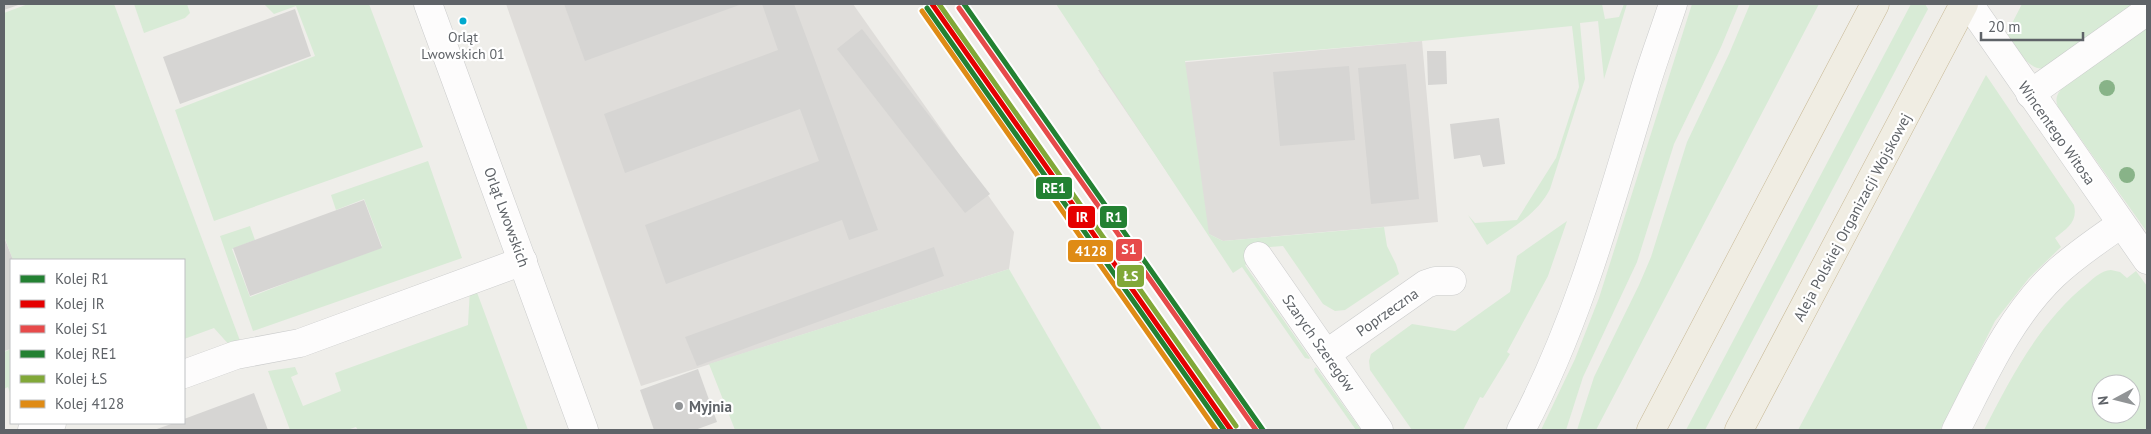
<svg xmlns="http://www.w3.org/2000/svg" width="2151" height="434" font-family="'PT Sans',sans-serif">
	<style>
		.industrial { fill: #dfddda }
		.green { fill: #d8ebd6; fill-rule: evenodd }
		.building { fill: #d6d5d3 }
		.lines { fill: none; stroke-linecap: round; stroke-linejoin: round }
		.minor-casing { stroke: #cbcccc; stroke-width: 29 }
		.highway-casing { stroke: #c8b996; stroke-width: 29 }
		.minor { stroke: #fdfcfc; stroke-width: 28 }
		.highway { stroke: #f0ede3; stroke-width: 28 }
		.rail-1-casing { stroke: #fff; stroke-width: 9 }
		.rail-2-casing { stroke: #fff; stroke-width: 9 }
		.rail-3-casing { stroke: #fff; stroke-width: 9 }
		.rail-4-casing { stroke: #fff; stroke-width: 9 }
		.rail-5-casing { stroke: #fff; stroke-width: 9 }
		.rail-6-casing { stroke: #fff; stroke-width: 9 }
		.rail-1 { stroke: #238132; stroke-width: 5 }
		.rail-2 { stroke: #e50000; stroke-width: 5 }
		.rail-3 { stroke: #e74a4a; stroke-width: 5 }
		.rail-4 { stroke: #238132; stroke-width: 5 }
		.rail-5 { stroke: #81a838; stroke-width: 5 }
		.rail-6 { stroke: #df8b15; stroke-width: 5 }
		.tree { fill: #88b388 }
		.bus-dot { fill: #00a9ce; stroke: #fff; stroke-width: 2 }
		.poi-dot { fill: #919496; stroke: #fff; stroke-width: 2 }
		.labels { text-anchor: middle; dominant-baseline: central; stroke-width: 4.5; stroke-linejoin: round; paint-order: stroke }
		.bus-label { font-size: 14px; fill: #5f6368; stroke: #fff }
		.street-label { font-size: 15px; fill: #5f6368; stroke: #fff }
		.poi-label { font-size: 15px; font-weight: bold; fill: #5f6368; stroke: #fff; text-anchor: start }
		.line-badge { stroke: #fff; stroke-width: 2 }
		.badge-label { font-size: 14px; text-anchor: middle; font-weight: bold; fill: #fff }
	</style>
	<rect width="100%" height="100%" fill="#efeeea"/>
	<g class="industrial">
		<path d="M506,4H853L1014,232L1009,269L641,386Z"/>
		<path d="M1422,41L1438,222L1223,241L1209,234L1098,70Z"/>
	</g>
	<g class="green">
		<path d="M28,4H114L242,346L232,348L214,328L184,339V260H13L4,236V13Z"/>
		<path d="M134,4H187L190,13L185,18L144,33Z"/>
		<path d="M264,4H369L423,147L214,221L175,110L315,56L296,6L274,14Z"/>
		<path d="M1056,4H1602L1605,19L1619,17L1624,4H1627L1604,79L1598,21L1580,23L1585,79L1550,189C1537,215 1510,229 1487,245L1468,215L1475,223L1517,220L1556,158L1579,87L1572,26L1422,41L1185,61L1209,234L1223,241L1384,227L1387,246L1396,264L1399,274L1345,310L1335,311L1323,304L1283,246L1270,247L1245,265L1310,358L1309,359L1305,358L1242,267L1233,273Z"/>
		<path d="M1692,4H1739L1721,47L1674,144L1637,262L1583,377L1566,430H1541L1575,359L1599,298Z"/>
		<path d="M1750,4H1819L1596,430H1577L1594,377L1639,285L1651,257L1687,142L1729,54Z"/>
		<path d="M1911,4H1925L1928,9L1705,430H1686Z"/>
		<path d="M2022,4H2135L2045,68C2027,72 2016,45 2007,33Z"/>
		<path d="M2147,27V232L2058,107C2054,98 2058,92 2065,85Z"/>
		<path d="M1986,75L2074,205C2078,222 2067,228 2055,238L2061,247L2029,278L1995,321L1940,430H1798Z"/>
		<path d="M428,161L462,258L253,331L220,236L250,226L255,240L232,249L250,297L382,246L364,199L336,210L331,195Z"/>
		<path d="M1567,221L1548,276L1507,352L1510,354L1483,398L1480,397L1463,430H1412L1370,370L1369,361L1371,354L1412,324L1455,331L1510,292L1517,256Z"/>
		<path d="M1009,269L1102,430H735L709,364Z"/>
		<path d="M2111,270L2120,272L2127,278L2136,271L2147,286V430H1984C2011,377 2040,321 2088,283C2095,277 2101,271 2111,270ZM2101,384H2131V414H2101Z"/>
		<path d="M475,287L528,430H358L356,427L347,430H290L268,371L295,367L298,374L291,377L303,406L341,391L335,373L468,325L470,288Z"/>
		<path d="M11,349V396L8,387L4,389V352Z"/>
		<path d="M1316,367L1361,430H1356L1315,372L1314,369Z"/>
	</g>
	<g class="building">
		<path d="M4,4H21L4,10Z"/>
		<path d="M564,4H742L585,61Z"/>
		<path d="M762,4H794L878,230L849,240L842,220L666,284L645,225L819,161L800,109L625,173L604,114L778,50Z"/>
		<path d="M295,9L311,56L180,104L163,57Z"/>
		<path d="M862,29L990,194L965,213L837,49Z"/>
		<path d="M1427,51H1446L1447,84L1428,85Z"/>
		<path d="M1406,64L1419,199L1371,204L1358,68Z"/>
		<path d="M1349,66L1355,140L1280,146L1273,72Z"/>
		<path d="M1499,118L1505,164L1483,167L1480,155L1454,159L1450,124Z"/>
		<path d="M364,200L382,248L250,296L233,248Z"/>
		<path d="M4,237L13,260H11V349L4,351Z"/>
		<path d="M934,247L944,276L697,366L685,337Z"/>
		<path d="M698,369L717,422L695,430H654L640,390Z"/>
		<path d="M254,393L268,430H154L174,423H184V419Z"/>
	</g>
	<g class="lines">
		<g class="minor-casing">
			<g id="minor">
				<path d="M428,4L584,430"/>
				<path d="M1969,4L2147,260"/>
				<path d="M2030,94L2147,11"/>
				<path d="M1258,256L1379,430"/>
				<path d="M1326,354L1426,284L1435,281H1452"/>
				<path d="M184,374L236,355L300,343L523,261"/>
				<path d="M32,430L52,423"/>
				<path d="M1521,430C1577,325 1608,211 1642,98C1651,66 1663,35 1673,4"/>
				<path d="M1956,430C1984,376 2009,318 2054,275C2074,256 2098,240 2121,224"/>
			</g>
		</g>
		<g class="highway-casing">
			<g id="highway">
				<path d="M1651,430L1875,4"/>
				<path d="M1739,430L1964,4"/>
			</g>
		</g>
		<use href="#minor" class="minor"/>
		<use href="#highway" class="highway"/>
		<g class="rail-1-casing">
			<path id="rail-1" d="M964,4L1263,430"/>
		</g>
		<g class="rail-2-casing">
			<path id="rail-2" d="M932,4L1231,430"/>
		</g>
		<g class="rail-3-casing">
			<path id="rail-3" d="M959,8L1256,430"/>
		</g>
		<g class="rail-4-casing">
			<path id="rail-4" d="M927,8L1224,430"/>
		</g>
		<g class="rail-5-casing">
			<path id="rail-5" d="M939,4L1236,426"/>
		</g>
		<g class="rail-6-casing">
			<path id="rail-6" d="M922,11L1216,430"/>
		</g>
		<use href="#rail-1" class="rail-1"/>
		<use href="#rail-2" class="rail-2"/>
		<use href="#rail-3" class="rail-3"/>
		<use href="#rail-4" class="rail-4"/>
		<use href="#rail-5" class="rail-5"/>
		<use href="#rail-6" class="rail-6"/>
	</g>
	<g class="tree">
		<circle cx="2107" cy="88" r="8"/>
		<circle cx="2127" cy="175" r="8"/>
	</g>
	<circle class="bus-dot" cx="463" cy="21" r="4.5"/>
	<circle class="poi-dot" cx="679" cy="406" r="5"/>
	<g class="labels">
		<g class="bus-label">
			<text x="463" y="37">Orląt<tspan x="463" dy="17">Lwowskich 01</tspan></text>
		</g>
		<g class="street-label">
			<text transform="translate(2057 133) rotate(55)">Wincentego Witosa</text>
			<text transform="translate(507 217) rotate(70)">Orląt Lwowskich</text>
			<text transform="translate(1852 217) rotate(-62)">Aleja Polskiej Organizacji Wojskowej</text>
			<text transform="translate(1387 312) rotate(-35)">Poprzeczna</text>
			<text transform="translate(1319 343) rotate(55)">Szarych Szeregów</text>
		</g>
		<g class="poi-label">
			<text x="689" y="406">Myjnia</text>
		</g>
	</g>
	<g class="line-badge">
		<rect x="1035" y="176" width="38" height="24" rx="5" fill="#238132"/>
		<rect x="1067" y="205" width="29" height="24" rx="5" fill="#e50000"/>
		<rect x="1099" y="205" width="29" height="24" rx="5" fill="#238132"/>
		<rect x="1115" y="238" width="28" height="24" rx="5" fill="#e74a4a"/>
		<rect x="1067" y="239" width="47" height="24" rx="5" fill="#df8b15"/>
		<rect x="1116" y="264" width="29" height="24" rx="5" fill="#81a838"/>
	</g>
	<g class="badge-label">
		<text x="1054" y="193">RE1</text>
		<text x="1082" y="222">IR</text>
		<text x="1114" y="222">R1</text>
		<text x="1129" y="254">S1</text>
		<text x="1091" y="256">4128</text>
		<text x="1131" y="281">ŁS</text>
	</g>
	<rect width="2151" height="434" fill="none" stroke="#5f6368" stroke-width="10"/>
	<rect x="10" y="259" width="175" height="165" fill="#ffffff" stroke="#bfc1c3"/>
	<rect x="20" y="275" width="25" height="8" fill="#238132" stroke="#bfc1c3"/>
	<text x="55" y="284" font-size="15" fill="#5f6368">Kolej R1</text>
	<rect x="20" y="300" width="25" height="8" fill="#e50000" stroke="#bfc1c3"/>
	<text x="55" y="309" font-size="15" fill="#5f6368">Kolej IR</text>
	<rect x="20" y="325" width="25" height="8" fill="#e74a4a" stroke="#bfc1c3"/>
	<text x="55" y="334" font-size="15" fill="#5f6368">Kolej S1</text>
	<rect x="20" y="350" width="25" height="8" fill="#238132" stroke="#bfc1c3"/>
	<text x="55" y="359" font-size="15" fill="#5f6368">Kolej RE1</text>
	<rect x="20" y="375" width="25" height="8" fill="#81a838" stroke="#bfc1c3"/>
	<text x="55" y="384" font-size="15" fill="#5f6368">Kolej ŁS</text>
	<rect x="20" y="400" width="25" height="8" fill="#df8b15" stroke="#bfc1c3"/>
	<text x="55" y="409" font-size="15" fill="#5f6368">Kolej 4128</text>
	<g transform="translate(2116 399) rotate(263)"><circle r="24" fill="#ffffff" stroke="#bfc1c3"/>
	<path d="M0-4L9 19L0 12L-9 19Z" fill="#919496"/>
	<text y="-8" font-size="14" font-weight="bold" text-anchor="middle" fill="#5f6368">N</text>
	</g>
	<path d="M1981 32v8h102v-8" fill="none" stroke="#5f6368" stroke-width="2.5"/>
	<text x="1988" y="32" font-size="15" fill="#5f6368" stroke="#ffffff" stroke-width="4" paint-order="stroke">20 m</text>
</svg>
